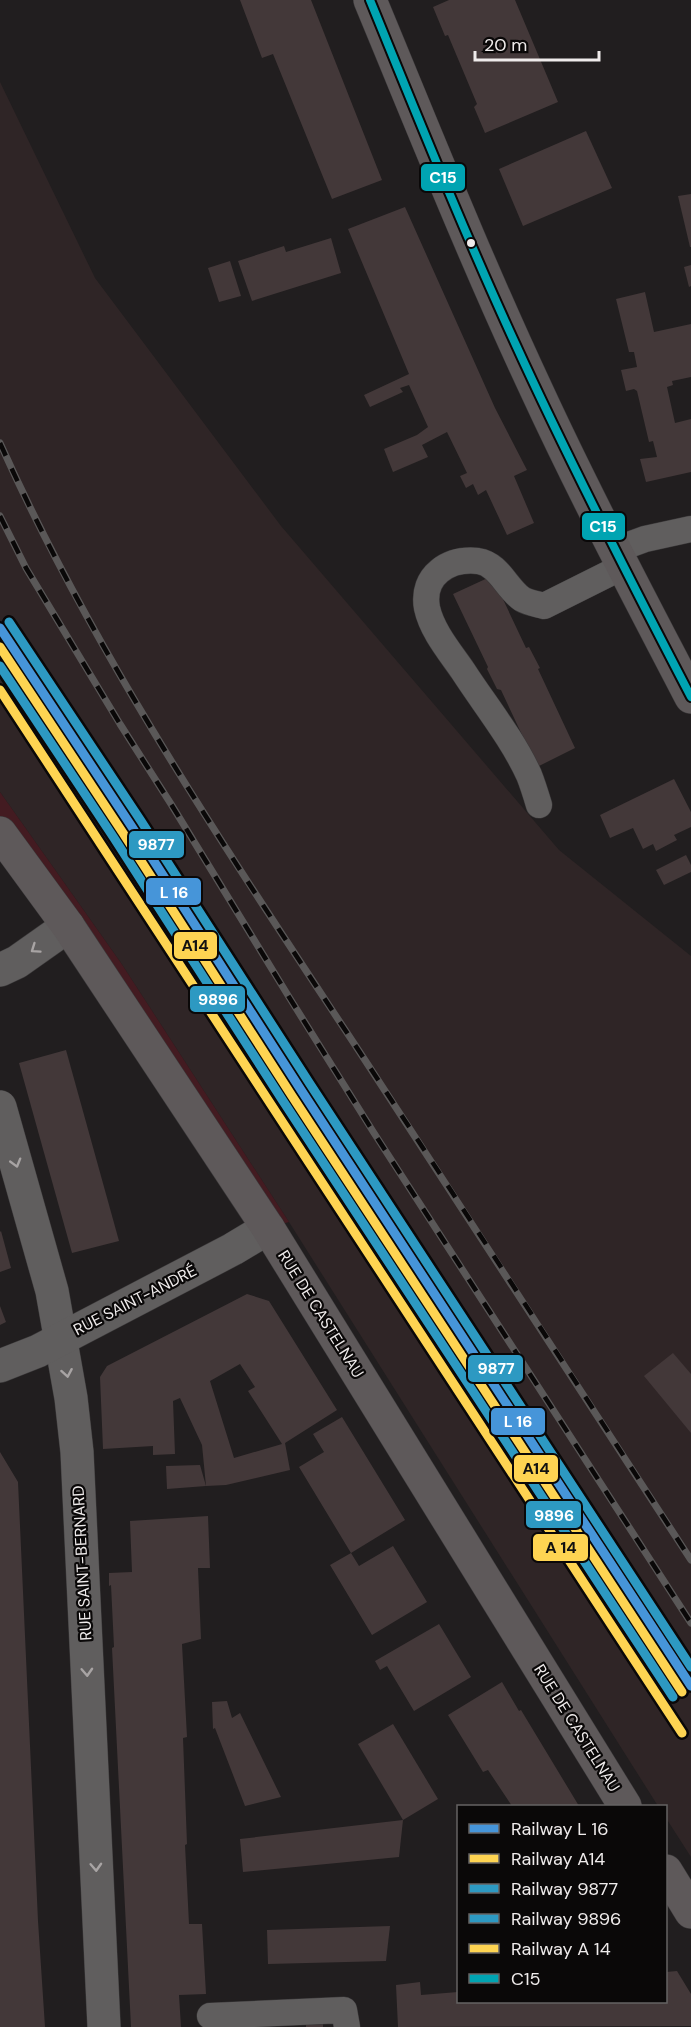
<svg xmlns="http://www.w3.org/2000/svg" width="691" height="2027" font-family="'DM Sans',sans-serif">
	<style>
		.built { fill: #2f2526 }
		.green { fill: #431b21 }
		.building { fill: #433839; fill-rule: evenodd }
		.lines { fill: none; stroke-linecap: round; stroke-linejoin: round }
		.lane-casing { stroke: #3b393a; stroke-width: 27 }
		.street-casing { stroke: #3b393a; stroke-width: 34 }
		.secondary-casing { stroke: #3b393a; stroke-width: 34 }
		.lane { stroke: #605e5e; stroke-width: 26 }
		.street { stroke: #605e5e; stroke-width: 33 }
		.secondary { stroke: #5e595a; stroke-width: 33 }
		.rail-casing { stroke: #5a5858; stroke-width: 7 }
		.rail { stroke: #0a0808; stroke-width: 4.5; stroke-dasharray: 14; stroke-linecap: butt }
		.bus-1-casing { stroke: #0a0808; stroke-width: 12 }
		.bus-1 { stroke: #00a4b2; stroke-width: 8 }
		.rail-1-casing { stroke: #0a0808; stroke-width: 14 }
		.rail-2-casing { stroke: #0a0808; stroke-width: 14 }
		.rail-3-casing { stroke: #0a0808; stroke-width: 14 }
		.rail-4-casing { stroke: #0a0808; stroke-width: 14 }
		.rail-5-casing { stroke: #0a0808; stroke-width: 14 }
		.rail-1 { stroke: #4695d9; stroke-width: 9 }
		.rail-2 { stroke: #fed452; stroke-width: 9 }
		.rail-3 { stroke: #2d99c2; stroke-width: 9 }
		.rail-4 { stroke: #2d99c2; stroke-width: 9 }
		.rail-5 { stroke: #fed452; stroke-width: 9 }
		.oneway { stroke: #a8a4a4 }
		.bus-dot { fill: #efebeb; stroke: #0a0808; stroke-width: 2 }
		.labels { text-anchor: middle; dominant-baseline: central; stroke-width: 4.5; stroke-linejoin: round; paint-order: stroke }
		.street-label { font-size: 16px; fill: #efebeb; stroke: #0a0808 }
		.line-badge { stroke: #0a0808; stroke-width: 2 }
		.badge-label { font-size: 16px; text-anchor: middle; font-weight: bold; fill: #fff }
		.pale-badge-label { font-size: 16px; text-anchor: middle; font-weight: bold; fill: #111 }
	</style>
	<rect width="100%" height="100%" fill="#211e1f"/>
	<path class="built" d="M0,82L95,278L281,526L559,850L691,956V1857L666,1818V1806H658L289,1222L121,963L0,792Z"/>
	<path class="green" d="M0,792L121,963L289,1222L268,1228L0,833Z"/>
	<g class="building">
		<path d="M240,0H311L382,180L332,199L273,54L262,58Z"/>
		<path d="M449,0H515L558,102L485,133L474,107L477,104L448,35L445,36L433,7Z"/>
		<path d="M586,131L612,188L523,226L499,169Z"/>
		<path d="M691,194V247H690L678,196Z"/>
		<path d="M405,207L495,408L527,470L514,476L534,523L507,535L486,490L478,495L473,484L466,488L460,476L467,473L447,432L422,445L428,457L393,472L384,449L417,435L428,427L409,385L400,388L403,392L370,407L364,395L409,374L348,229Z"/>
		<path d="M331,238L341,273L252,301L238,261L284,246L286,252Z"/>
		<path d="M230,261L241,296L219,302L208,268Z"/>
		<path d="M691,265V286L689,287L684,267Z"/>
		<path d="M645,292L654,332L691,324V377L672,381L673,385L667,387L675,423L691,419V472L646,482L640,459L657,457L653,441L649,442L637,391L634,389L626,391L621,370L637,367L634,352H629L616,299Z"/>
		<path d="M492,576L526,648L529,647L540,668L538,669L575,748L537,767L501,690L497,689L487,669L488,667L453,594Z"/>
		<path d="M674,779L691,812V827L674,835L677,840L656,851L653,844L643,849L633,828L610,838L600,815Z"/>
		<path d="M686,855L691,865V872L664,885L656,870Z"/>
		<path d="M66,1050L119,1241L72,1253L19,1063Z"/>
		<path d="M1,1231L11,1268L0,1272V1232Z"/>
		<path d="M247,1294L269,1301L337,1410L285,1443L290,1470L226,1485L206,1486L202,1445L180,1398L173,1401L175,1454L153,1455V1446L103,1449L100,1377L107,1366ZM240,1364L255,1387L248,1391L282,1444L234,1458L210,1381Z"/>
		<path d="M0,1306L6,1322L0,1325Z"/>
		<path d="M673,1353L691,1374V1433L644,1376Z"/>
		<path d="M342,1417L405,1520L351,1553L299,1467L324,1452L313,1434Z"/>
		<path d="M0,1452L18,1482L38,1921L45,2027H0Z"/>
		<path d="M200,1465L206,1486L167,1489L166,1466Z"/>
		<path d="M208,1516L210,1568H198L201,1639L182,1644L187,1737L183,1738L187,1844L185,1845L189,1924H202L206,1994L179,1995L181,2027H131L112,1648L114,1647L111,1585L109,1586V1573L132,1572L130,1521Z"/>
		<path d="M393,1546L427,1602L372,1635L330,1565L351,1553L359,1566Z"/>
		<path d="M439,1624L471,1677L414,1711L387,1666L380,1670L375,1661Z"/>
		<path d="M502,1682L519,1711L521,1710L579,1806H512L488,1770L483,1772L448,1715Z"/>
		<path d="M227,1701L232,1718L240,1713L281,1797L245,1806L215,1728L213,1729L212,1702Z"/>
		<path d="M393,1724L438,1799L403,1820L358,1744Z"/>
		<path d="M403,1820L399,1857L243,1872L240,1839Z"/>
		<path d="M390,1926L386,1961L268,1964L267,1930Z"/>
		<path d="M677,1971L691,1994V2026L398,2027L396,1985L420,1982L421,1995L458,1992V2002H666V1972Z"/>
		<path d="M323,2024V2027H306V2025Z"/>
	</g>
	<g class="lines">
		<g class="lane-casing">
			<g id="lane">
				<path d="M615,550L645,539L691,529"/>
				<path d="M539,805C536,795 533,785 529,775C512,738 485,705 463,671C450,652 432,631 427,608C421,575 449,558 478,561C499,564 506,588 522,599C529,603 537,604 544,606L624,566"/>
				<path d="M210,2016L344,2010L347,2027"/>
			</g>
		</g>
		<g class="street-casing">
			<g id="street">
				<path d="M0,970L17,962L68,926"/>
				<path d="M0,1107L52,1291L71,1398L77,1452L104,2027"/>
				<path d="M0,1366L38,1351L233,1249L268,1228"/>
			</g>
		</g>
		<g class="secondary-casing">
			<g id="secondary">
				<path d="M370,0C424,130 476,261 536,389C584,493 638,595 691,697"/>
				<path d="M0,833L68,926L268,1228L625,1806"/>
				<path d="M666,1871L691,1912"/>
			</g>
		</g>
		<use href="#lane" class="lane"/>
		<use href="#street" class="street"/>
		<use href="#secondary" class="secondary"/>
		<g class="rail-casing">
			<g id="rail">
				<path d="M0,443C96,658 230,855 359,1051C471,1220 581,1390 691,1560"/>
				<path d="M0,516L26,568L120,724L171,804L289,997L374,1133L691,1623"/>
			</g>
		</g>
		<use href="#rail" class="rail"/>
		<g class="bus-1-casing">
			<path id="bus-1" d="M370,0C417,115 463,230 515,343C570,463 630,580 691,697"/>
		</g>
		<use href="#bus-1" class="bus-1"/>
		<g class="rail-1-casing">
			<path id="rail-1" d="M0,628L132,827L301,1090L691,1686"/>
		</g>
		<g class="rail-2-casing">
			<path id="rail-2" d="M0,647L123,833L292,1096L682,1692"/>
		</g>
		<g class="rail-3-casing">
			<path id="rail-3" d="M9,622L141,821L310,1084L691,1667"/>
		</g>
		<g class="rail-4-casing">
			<path id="rail-4" d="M0,666L114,838L283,1101L673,1697"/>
		</g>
		<g class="rail-5-casing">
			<path id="rail-5" d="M0,690L682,1733"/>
		</g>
		<use href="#rail-1" class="rail-1"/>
		<use href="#rail-2" class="rail-2"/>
		<use href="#rail-3" class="rail-3"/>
		<use href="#rail-4" class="rail-4"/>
		<use href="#rail-5" class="rail-5"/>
	</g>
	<defs><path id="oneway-chevron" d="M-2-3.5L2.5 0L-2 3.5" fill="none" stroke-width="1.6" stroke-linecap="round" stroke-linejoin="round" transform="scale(1.5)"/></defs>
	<g class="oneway">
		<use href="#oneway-chevron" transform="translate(35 949) rotate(145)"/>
		<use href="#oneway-chevron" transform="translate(16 1163) rotate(74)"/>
		<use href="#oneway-chevron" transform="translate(67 1373) rotate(80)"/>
		<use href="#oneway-chevron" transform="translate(87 1672) rotate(87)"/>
		<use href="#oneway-chevron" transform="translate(96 1867) rotate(87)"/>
	</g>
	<circle class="bus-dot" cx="471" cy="243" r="5"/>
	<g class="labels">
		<g class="street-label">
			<text transform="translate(135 1300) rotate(-27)">RUE SAINT-ANDRÉ</text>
			<text transform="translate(321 1314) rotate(58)">RUE DE CASTELNAU</text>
			<text transform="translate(82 1563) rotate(-93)">RUE SAINT-BERNARD</text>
			<text transform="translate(577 1728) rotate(58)">RUE DE CASTELNAU</text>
		</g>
	</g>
	<g class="line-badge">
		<rect x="420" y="163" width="46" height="29" rx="6" fill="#00a4b2"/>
		<rect x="581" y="512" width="45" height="29" rx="6" fill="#00a4b2"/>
		<rect x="128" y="830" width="57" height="29" rx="6" fill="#2d99c2"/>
		<rect x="145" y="877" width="57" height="29" rx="6" fill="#4695d9"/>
		<rect x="173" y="931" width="45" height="29" rx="6" fill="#fed452"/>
		<rect x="189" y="985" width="57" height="28" rx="6" fill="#2d99c2"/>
		<rect x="467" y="1354" width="57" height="29" rx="6" fill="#2d99c2"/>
		<rect x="490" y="1407" width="56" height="29" rx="6" fill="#4695d9"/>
		<rect x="513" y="1454" width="46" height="29" rx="6" fill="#fed452"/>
		<rect x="525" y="1500" width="57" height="29" rx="6" fill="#2d99c2"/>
		<rect x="532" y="1533" width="57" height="29" rx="6" fill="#fed452"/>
	</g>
	<g class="badge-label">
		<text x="443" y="183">C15</text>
		<text x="603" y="532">C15</text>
		<text x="156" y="850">9877</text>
		<text x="174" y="898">L 16</text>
		<text x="218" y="1005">9896</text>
		<text x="496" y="1374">9877</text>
		<text x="518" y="1427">L 16</text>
		<text x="554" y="1521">9896</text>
	</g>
	<g class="pale-badge-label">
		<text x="195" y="951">A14</text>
		<text x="536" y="1474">A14</text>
		<text x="561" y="1553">A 14</text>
	</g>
	<rect x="457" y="1805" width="210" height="198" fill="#0a0808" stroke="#666363" stroke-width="1.5"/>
	<rect x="469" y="1824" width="30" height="9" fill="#4695d9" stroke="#666363" stroke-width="1.5"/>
	<text x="511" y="1835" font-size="18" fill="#efebeb">Railway L 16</text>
	<rect x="469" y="1854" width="30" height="9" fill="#fed452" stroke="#666363" stroke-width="1.5"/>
	<text x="511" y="1865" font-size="18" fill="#efebeb">Railway A14</text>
	<rect x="469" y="1884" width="30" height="9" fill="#2d99c2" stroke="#666363" stroke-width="1.5"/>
	<text x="511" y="1895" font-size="18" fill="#efebeb">Railway 9877</text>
	<rect x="469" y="1914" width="30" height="9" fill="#2d99c2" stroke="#666363" stroke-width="1.5"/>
	<text x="511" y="1925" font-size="18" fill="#efebeb">Railway 9896</text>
	<rect x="469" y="1944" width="30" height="9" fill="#fed452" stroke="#666363" stroke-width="1.5"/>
	<text x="511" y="1955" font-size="18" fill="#efebeb">Railway A 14</text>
	<rect x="469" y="1974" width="30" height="9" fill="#00a4b2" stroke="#666363" stroke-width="1.5"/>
	<text x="511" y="1985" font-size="18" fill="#efebeb">C15</text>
	<path d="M475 51v9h124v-9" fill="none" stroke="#efebeb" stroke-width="3"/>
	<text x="484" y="51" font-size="18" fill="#efebeb" stroke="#0a0808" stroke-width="4.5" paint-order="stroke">20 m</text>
</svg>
